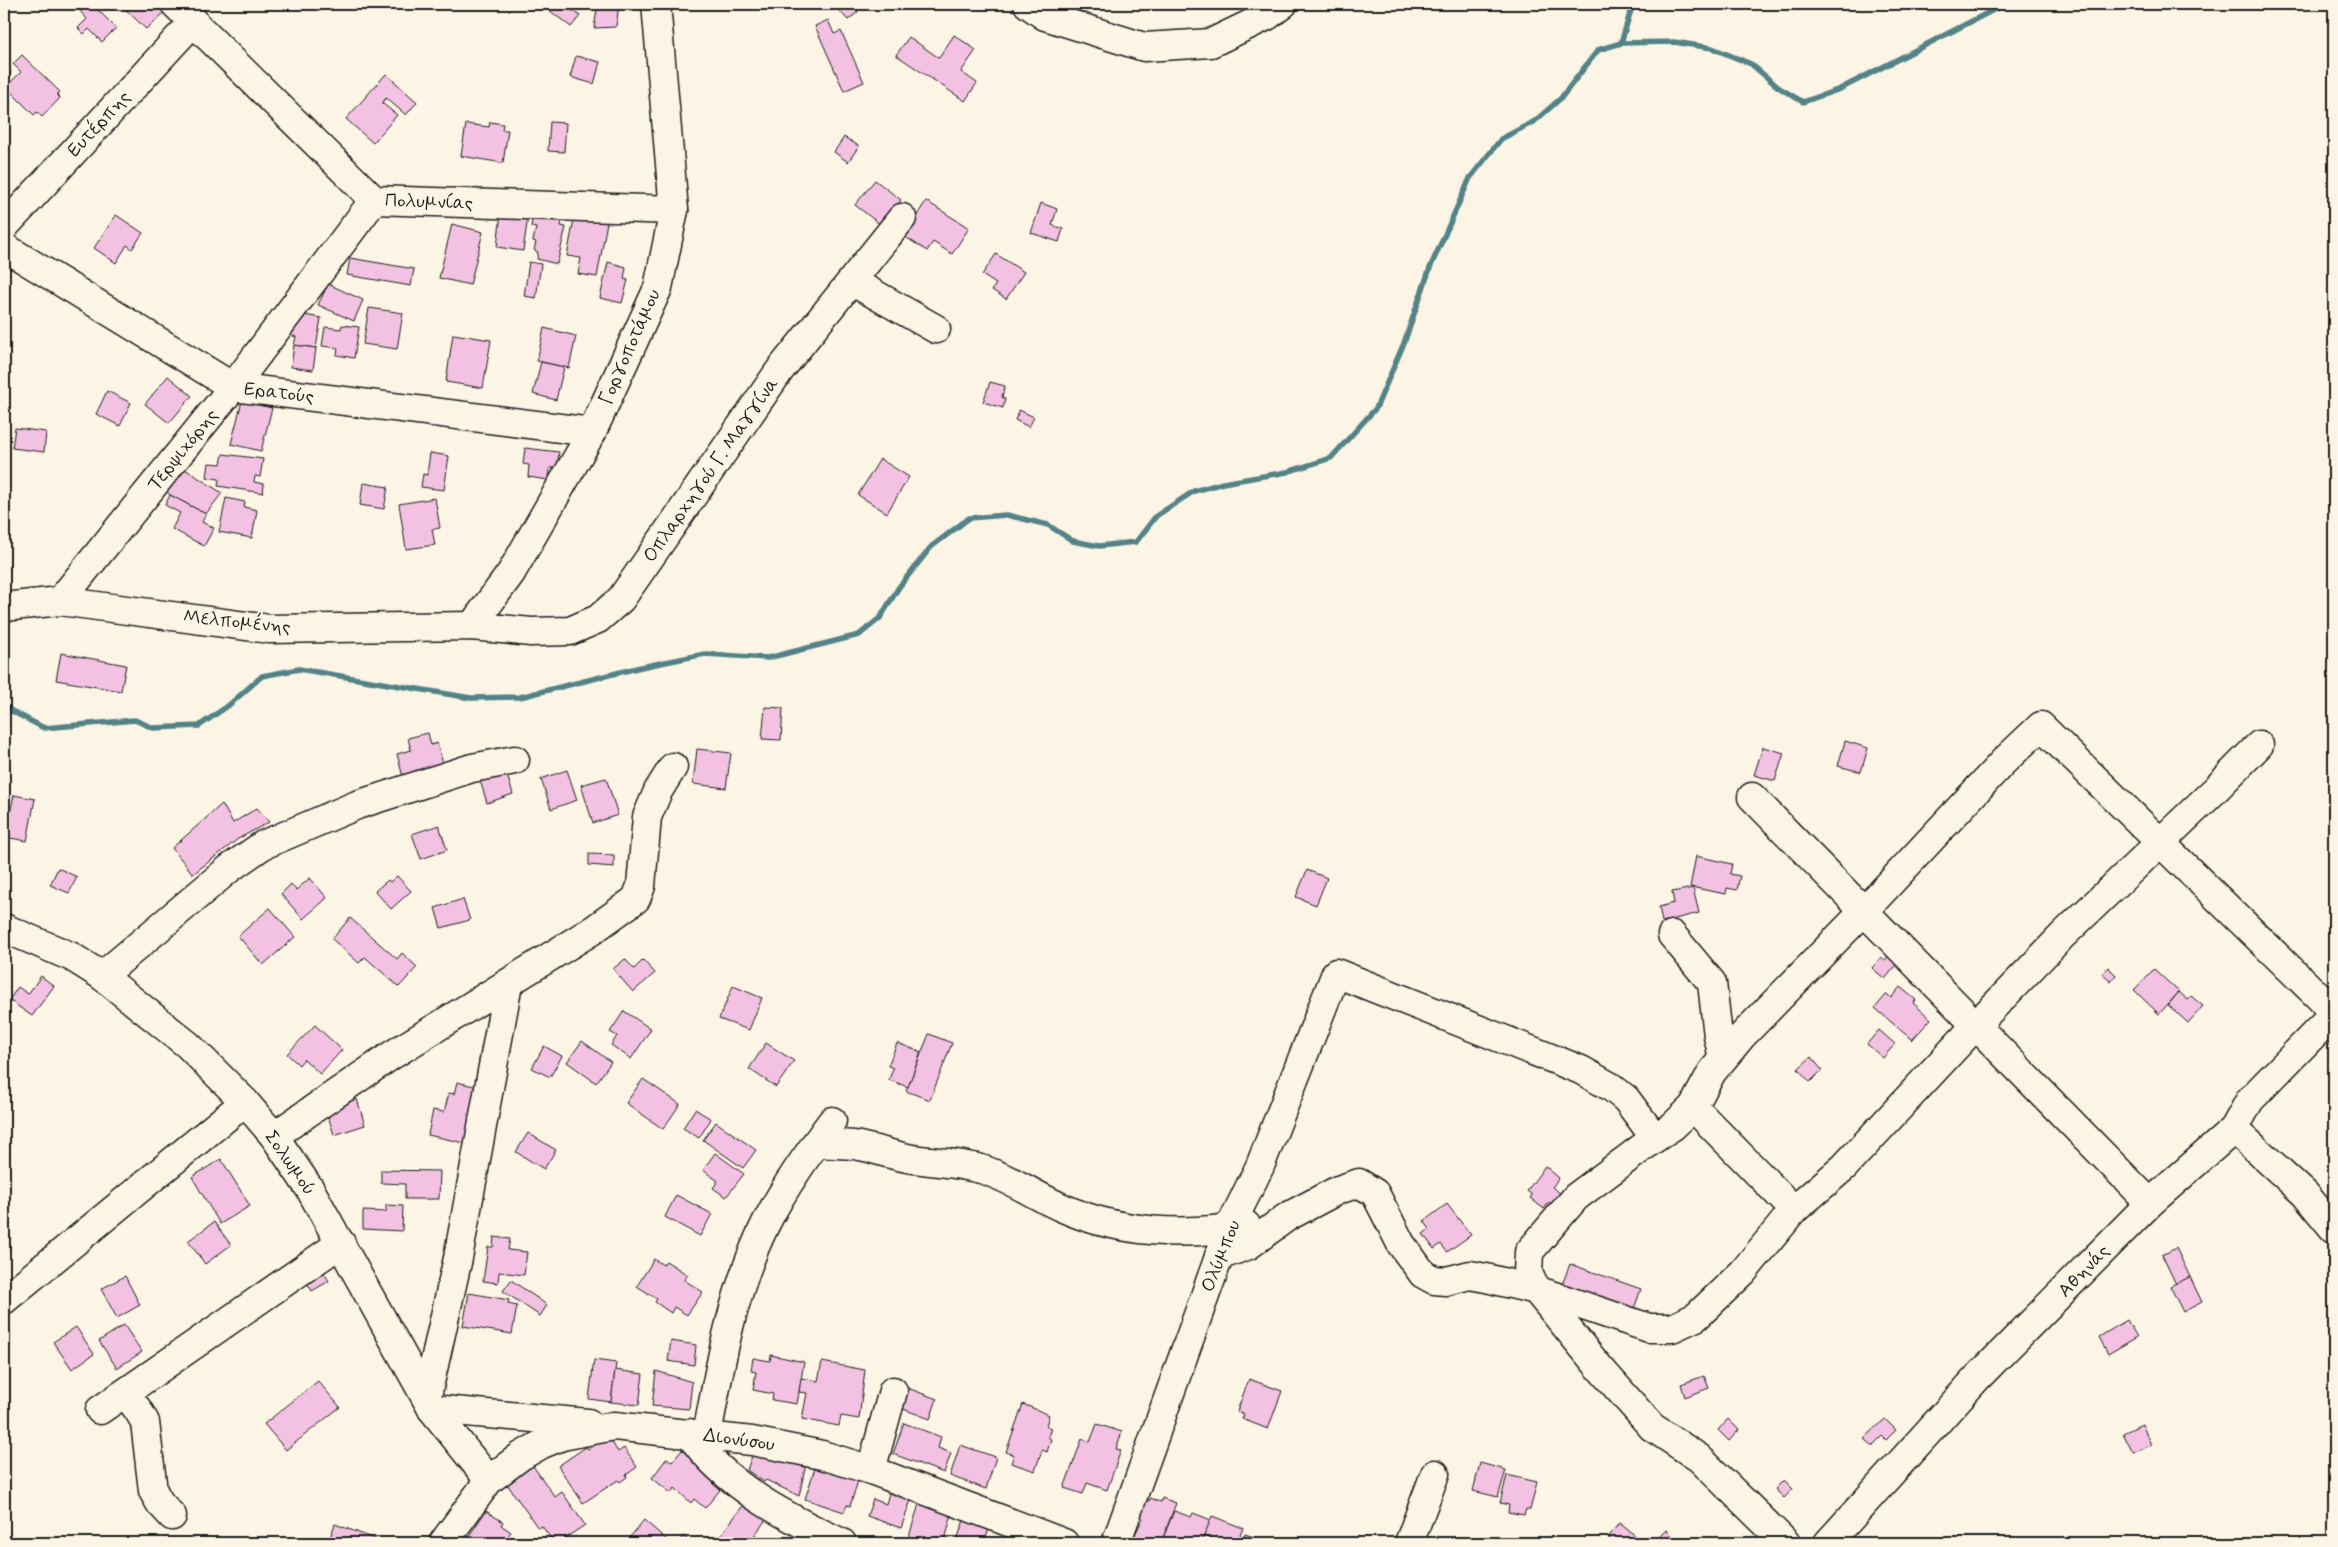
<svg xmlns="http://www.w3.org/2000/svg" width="2338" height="1547" font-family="Mynerve,sans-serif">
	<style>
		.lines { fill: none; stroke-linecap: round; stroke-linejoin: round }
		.stream { stroke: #538387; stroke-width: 5.5 }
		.building { fill: #f3c2e3; stroke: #1c1c1c }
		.minor-casing { stroke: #1c1c1c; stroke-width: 31 }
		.minor { stroke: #fcf5e5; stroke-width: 28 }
		.labels { text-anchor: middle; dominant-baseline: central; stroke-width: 4; stroke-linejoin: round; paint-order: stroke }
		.street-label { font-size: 19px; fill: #1c1c1c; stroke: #fcf5e5 }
	</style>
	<rect width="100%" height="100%" fill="#fcf5e5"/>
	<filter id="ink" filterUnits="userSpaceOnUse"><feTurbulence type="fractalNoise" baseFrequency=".02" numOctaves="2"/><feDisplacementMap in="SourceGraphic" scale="10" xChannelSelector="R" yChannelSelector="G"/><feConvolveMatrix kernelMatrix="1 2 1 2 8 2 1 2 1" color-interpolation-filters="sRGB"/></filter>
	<g filter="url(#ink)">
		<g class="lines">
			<g class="stream">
				<path d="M1621,43L1631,10L1638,4"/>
				<path d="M4,707L44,728L135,720L153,728L199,726L229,705L262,676L299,669L471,698L520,697L641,667L705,654L768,658L859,635L880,618L899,587L931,547L969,518L1007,515L1048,525L1073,541L1099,546L1136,542L1156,516L1194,491L1223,483L1287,472L1331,458L1376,408L1404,343L1430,268L1470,178L1501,139L1535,121L1561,98L1598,50L1621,43L1674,42L1712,48L1751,64L1778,87L1803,102L1840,89L2005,4"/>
			</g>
		</g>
		<g class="building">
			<path d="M87,4H92L116,28L102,42L89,29L84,34L78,28L87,19L80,11Z"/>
			<path d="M122,4H166L168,6L163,12L164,13L146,29L121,5Z"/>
			<path d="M541,4H564L580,16L571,27Z"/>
			<path d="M598,4H619L616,27L594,28Z"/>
			<path d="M833,4H851L858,12L848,20Z"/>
			<path d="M828,20L834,34L841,31L864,82L844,91L815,26Z"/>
			<path d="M954,35L976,50L961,72L977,83L965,101L896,55L909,37L939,58Z"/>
			<path d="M22,55L60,92L57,95L60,98L42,117L37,112L34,115L6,87L21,72L13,64Z"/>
			<path d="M576,56L600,62L594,84L570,77Z"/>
			<path d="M7,68L11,73L4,79V71Z"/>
			<path d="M386,74L417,102L406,115L386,98L382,103L397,115L373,143L346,119Z"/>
			<path d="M490,122L503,124L502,130H508L503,163L461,156L466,124L489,127Z"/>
			<path d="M550,122L566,123L564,152L548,151Z"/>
			<path d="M844,137L859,146L848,162L834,152Z"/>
			<path d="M875,180L901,200L881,225L855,205Z"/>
			<path d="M926,201L969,228L952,254L933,242L927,251L904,236Z"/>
			<path d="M1041,203L1057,209L1052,225L1063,229L1059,242L1031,233Z"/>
			<path d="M534,210L563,216L561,226L566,227L557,264L537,259L538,252L534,250L536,242L533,241L536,228L531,227Z"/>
			<path d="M501,213L528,216L523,251L497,247Z"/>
			<path d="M575,214L608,217L597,277L578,274L581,258L567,256Z"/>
			<path d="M116,215L143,233L132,249L127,245L116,263L94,248Z"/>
			<path d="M452,224L483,232L470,285L439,278Z"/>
			<path d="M996,254L1024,272L1006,299L992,290L996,284L982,275Z"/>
			<path d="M350,258L414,269L411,286L347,275Z"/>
			<path d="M529,262L541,264L536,298L524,296Z"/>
			<path d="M608,262L626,267L624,279L628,280L622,303L600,298Z"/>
			<path d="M328,284L363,300L354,321L318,305Z"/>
			<path d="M369,308L403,313L397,349L363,344Z"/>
			<path d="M294,313L321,318L316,348L294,345L296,337L290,335Z"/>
			<path d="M342,325L359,327L354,358L337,355L338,348L322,346L325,327L341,329Z"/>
			<path d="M544,328L576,336L569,368L537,361Z"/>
			<path d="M453,334L491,340L483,388L446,382Z"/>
			<path d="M294,345L316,348L313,370L291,367Z"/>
			<path d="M541,362L564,367L556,400L533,394Z"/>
			<path d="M168,376L192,396L169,423L145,404Z"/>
			<path d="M990,382L1005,386L1002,397L1005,399L1003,408L983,402Z"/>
			<path d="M107,391L131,403L120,426L96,414Z"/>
			<path d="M242,401L272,408L261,451L231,444Z"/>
			<path d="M1019,410L1034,417L1029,427L1015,420Z"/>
			<path d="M15,428L46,432L44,452L12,448Z"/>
			<path d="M525,448L559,452L557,468H550L549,480L528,477L529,465L523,464Z"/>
			<path d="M430,453L449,456L444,490L421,487L423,474L427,475Z"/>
			<path d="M223,454L263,459L260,477L255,476L254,482L264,484L263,493L218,486L219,479L207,477L209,463L221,464Z"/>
			<path d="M880,459L909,477L887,513L858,495Z"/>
			<path d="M177,464L222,493L206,514L170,495L162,487Z"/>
			<path d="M363,483L388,487L384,509L360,505Z"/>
			<path d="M170,495L206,514L202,522L214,528L204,546L172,529L180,513L165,505Z"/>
			<path d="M226,498L245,502L244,507L257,510L252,538L219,532Z"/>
			<path d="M435,498L440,528L432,529L435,545L406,549L399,504Z"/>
			<path d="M61,653L126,665L121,691L56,680Z"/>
			<path d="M765,707L783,708L781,740L762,739Z"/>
			<path d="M428,733L431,745L437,743L444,767L403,777L397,754L411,750L408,738Z"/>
			<path d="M1845,741L1868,748L1861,772L1838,766Z"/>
			<path d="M1763,747L1784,753L1775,781L1754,775Z"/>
			<path d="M697,749L731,753L726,788L693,784Z"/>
			<path d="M567,770L577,800L551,809L541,779Z"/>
			<path d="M506,772L513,794L487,803L479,777Z"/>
			<path d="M606,778L618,815L593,823L581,785Z"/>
			<path d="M14,795L35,799L27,841L5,837Z"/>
			<path d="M222,804L233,823L257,808L269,822L238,839L193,874L172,848Z"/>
			<path d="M439,825L447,850L421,859L412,834Z"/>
			<path d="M589,854L614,855V867L589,865Z"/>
			<path d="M1696,856L1732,864L1730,874L1740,876L1737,890L1727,888L1726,894L1690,887Z"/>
			<path d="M58,868L77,877L69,893L50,885Z"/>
			<path d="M1307,870L1327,878L1316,905L1296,897Z"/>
			<path d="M397,876L411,891L391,909L375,891L388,880L390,882Z"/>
			<path d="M310,878L327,898L303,919L281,894L291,884L296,890Z"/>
			<path d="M1693,888L1699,913L1662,922L1659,907L1674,903L1672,892Z"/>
			<path d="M463,899L470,920L441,928L435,908Z"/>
			<path d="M270,908L295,937L263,965L238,936Z"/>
			<path d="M350,918L397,959L402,953L417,967L399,987L365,957L359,963L332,939Z"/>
			<path d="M1890,954L1899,962L1885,979L1872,968L1881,957L1885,960Z"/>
			<path d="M625,959L634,969L643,960L655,973L633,992L613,969Z"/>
			<path d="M2108,967L2116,975L2111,982L2102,974Z"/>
			<path d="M2154,969L2179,992L2159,1014L2134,990Z"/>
			<path d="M41,976L54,986L32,1016L9,1000L18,987L28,994Z"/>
			<path d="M733,986L762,998L749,1030L719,1019Z"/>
			<path d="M1900,987L1916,1000L1913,1003L1931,1019L1912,1040L1875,1008L1887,994L1891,998Z"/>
			<path d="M2179,992L2188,1000L2191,996L2203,1006L2188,1023L2168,1005Z"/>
			<path d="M624,1011L651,1029L631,1059L611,1045L617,1036L610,1032Z"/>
			<path d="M315,1025L342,1050L320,1074L304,1059L299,1065L287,1054Z"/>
			<path d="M1879,1030L1895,1044L1883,1058L1867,1044Z"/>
			<path d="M929,1034L952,1043L930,1100L906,1091Z"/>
			<path d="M582,1041L611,1062L596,1083L567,1062Z"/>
			<path d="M766,1043L794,1061L776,1087L749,1069Z"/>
			<path d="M897,1043L921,1052L908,1087L889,1080L893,1068L888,1066Z"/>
			<path d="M544,1046L562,1056L550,1077L532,1068Z"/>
			<path d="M1811,1057L1822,1070L1810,1082L1798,1069Z"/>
			<path d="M643,1079L680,1104L663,1129L626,1103Z"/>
			<path d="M457,1082L478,1087L465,1143L428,1135L433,1110L444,1112L449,1093L454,1094Z"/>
			<path d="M357,1099L365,1125L334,1135L326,1109Z"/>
			<path d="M695,1109L711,1119L699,1138L683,1128Z"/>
			<path d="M716,1122L756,1150L743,1168L703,1140Z"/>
			<path d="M528,1133L556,1150L544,1169L516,1152Z"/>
			<path d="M715,1153L744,1174L726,1197L713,1188L718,1181L703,1170Z"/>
			<path d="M221,1159L250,1206L220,1224L192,1177Z"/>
			<path d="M1545,1166L1559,1178L1552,1187L1560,1193L1552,1204L1549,1202L1544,1209L1530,1198L1532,1195L1527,1191Z"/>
			<path d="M381,1170L440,1171L439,1199H405V1184L381,1183Z"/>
			<path d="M676,1195L712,1214L700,1236L665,1217Z"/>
			<path d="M1447,1204L1471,1235L1447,1252L1441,1244L1434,1249L1423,1234L1430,1229L1424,1221Z"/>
			<path d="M386,1205L403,1206L402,1231L363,1229V1211L386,1212Z"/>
			<path d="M214,1222L231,1245L205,1264L188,1241Z"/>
			<path d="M494,1237L510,1239L508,1250L527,1252L524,1275L499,1272L498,1283L483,1281L488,1247H493Z"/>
			<path d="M2176,1248L2190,1277L2176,1284L2162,1255Z"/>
			<path d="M654,1259L663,1265L666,1261L688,1275L684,1280L703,1292L687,1315L674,1307L671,1313L655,1302L657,1299L637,1286Z"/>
			<path d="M1570,1264L1641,1289L1634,1309L1562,1285Z"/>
			<path d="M319,1265L329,1281L312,1291L302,1274Z"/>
			<path d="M125,1276L140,1305L117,1318L101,1289Z"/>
			<path d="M2190,1277L2202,1302L2183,1312L2170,1286Z"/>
			<path d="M511,1280L547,1305L540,1316L503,1291Z"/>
			<path d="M469,1293L509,1300L508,1304L517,1306L512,1334L463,1326Z"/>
			<path d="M2127,1320L2137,1337L2108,1354L2099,1337Z"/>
			<path d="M124,1325L142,1352L117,1368L99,1341Z"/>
			<path d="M76,1327L94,1354L72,1369L53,1342Z"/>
			<path d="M671,1341L696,1345L694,1365L668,1361Z"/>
			<path d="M771,1355L804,1362L797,1404L772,1400L773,1394L753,1390L756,1372L751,1371L753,1358L770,1361Z"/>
			<path d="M594,1360L616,1363L611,1402L589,1399Z"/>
			<path d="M822,1362L865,1370L859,1419L841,1416L839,1426L802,1419L807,1393L799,1392L801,1378L818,1381Z"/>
			<path d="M615,1370L643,1374L639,1405L611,1402Z"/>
			<path d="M656,1371L692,1382L689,1409L652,1406Z"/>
			<path d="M1704,1376L1709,1388L1685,1397L1681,1384Z"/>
			<path d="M1249,1379L1282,1391L1268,1429L1242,1419L1244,1414L1237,1411Z"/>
			<path d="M318,1381L340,1407L286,1450L264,1424Z"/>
			<path d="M905,1387L937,1399L930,1419L898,1407Z"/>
			<path d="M1023,1404L1049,1415L1046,1426L1051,1428L1048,1437L1051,1439L1047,1452L1042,1450L1035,1471L1011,1463L1014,1455L1006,1452Z"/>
			<path d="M1728,1419L1739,1430L1729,1441L1718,1430Z"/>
			<path d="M1885,1419L1896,1430L1886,1440L1882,1436L1872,1446L1864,1439Z"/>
			<path d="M904,1423L941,1437L938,1448L951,1453L944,1473L893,1454Z"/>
			<path d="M1097,1424L1122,1432L1116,1449L1121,1450L1107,1490L1087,1483L1083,1494L1064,1488L1082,1439L1090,1442Z"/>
			<path d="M2142,1424L2151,1445L2133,1453L2123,1433Z"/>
			<path d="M608,1436L618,1452L624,1448L637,1467L626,1475L627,1477L620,1482L618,1480L583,1503L558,1466L586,1447L588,1449Z"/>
			<path d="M960,1445L996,1457L986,1489L950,1476Z"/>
			<path d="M682,1450L718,1479L713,1484L720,1490L705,1508L694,1499L691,1503L675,1488L671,1493L652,1478L667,1458L672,1462Z"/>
			<path d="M752,1456L806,1464L799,1496L766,1480L764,1482L747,1470Z"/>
			<path d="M1480,1463L1506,1470L1498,1497L1473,1491Z"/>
			<path d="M533,1466L555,1497L562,1492L585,1525L558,1543H554L542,1526L538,1528L507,1484Z"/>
			<path d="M815,1468L858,1481L850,1506L847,1505L844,1512L805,1499Z"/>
			<path d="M1507,1475L1537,1482L1530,1510L1526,1509L1524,1515L1508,1512L1509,1505L1500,1503Z"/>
			<path d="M1784,1480L1793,1489L1784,1498L1775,1489Z"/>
			<path d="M889,1493L911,1500L901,1528L867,1516L873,1499L886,1504Z"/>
			<path d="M1150,1498L1161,1502L1162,1498L1176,1503L1161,1543H1131L1143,1518L1139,1516L1144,1500L1149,1501Z"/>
			<path d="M745,1503L767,1518L749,1543H730L720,1536Z"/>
			<path d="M919,1504L952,1514L944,1543H907Z"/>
			<path d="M486,1511L503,1522L501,1525L511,1532L507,1537L516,1543H464Z"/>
			<path d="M1174,1511L1191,1517L1193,1513L1211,1520L1201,1543H1161Z"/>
			<path d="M1212,1516L1243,1528L1237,1543H1209L1211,1539L1204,1536Z"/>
			<path d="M644,1520L667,1540L664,1543H625Z"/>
			<path d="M964,1520L989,1529L984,1543H956Z"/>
			<path d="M1619,1523L1641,1540L1638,1543H1616L1608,1538Z"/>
			<path d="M335,1524L386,1543H328Z"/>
			<path d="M1666,1530L1676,1540L1675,1543H1653Z"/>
			<path d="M1245,1534L1271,1543H1242Z"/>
			<path d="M683,1536L692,1543H678Z"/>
		</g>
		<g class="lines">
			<g class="minor-casing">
				<g id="minor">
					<path d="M175,4L374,200L674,210"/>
					<path d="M1028,4L1045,16L1144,47L1211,43L1267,16L1283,4"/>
					<path d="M4,227L194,21"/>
					<path d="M4,247L233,387L592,432"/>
					<path d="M853,282L936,329"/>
					<path d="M60,601L233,387L374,200"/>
					<path d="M4,607L60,601L269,629L472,626L531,632L570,631L598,619L621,599L780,370L902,218"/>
					<path d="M472,626L511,573L592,432L658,288L674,210L656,4"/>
					<path d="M1752,797L2150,1203"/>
					<path d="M4,928L72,957L102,976L188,1045L245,1102L274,1136L310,1189L432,1409L489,1480"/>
					<path d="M1672,935L1712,983L1718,1036L1723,1058"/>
					<path d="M102,976L230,868L263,845L357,805L472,768L515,760"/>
					<path d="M2234,1129L2305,1194L2334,1229"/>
					<path d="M274,1136L392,1055L593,930L636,899L641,886L647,817L658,791L673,767"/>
					<path d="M1655,1138L1576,1197L1529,1252L1528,1273L1536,1290L1599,1367L1652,1427L1699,1458L1786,1543"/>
					<path d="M816,1143C828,1144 841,1144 854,1145C874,1148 893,1156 913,1159C936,1162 959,1163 981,1169C1011,1178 1035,1196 1063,1208C1119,1233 1186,1237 1246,1225"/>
					<path d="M1794,1210L1693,1107L1712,1072L1741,1037L1865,910L2003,762L2041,726L2322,1000C2328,1008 2332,1013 2326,1022L2250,1100L2234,1129L2150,1203L1976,1379L1828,1543"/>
					<path d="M1219,1256L1249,1245L1287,1217L1338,1190L1359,1183L1375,1193L1401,1244L1423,1274L1434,1280L1446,1281L1470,1275L1486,1278L1536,1290L1649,1328H1672L1696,1317L1743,1272L1794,1210L1844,1167L1976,1025L2064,934L2213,792L2259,745"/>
					<path d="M4,1300L245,1102"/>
					<path d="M125,1393L138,1410L145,1422L153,1491L160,1503L172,1516"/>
					<path d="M427,1396L458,1258L508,984"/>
					<path d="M432,1409L588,1423"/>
					<path d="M100,1410L341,1243"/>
					<path d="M689,1433C725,1486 786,1517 842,1543"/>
					<path d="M707,1435C720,1364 733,1289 766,1223C784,1187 808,1154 832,1121"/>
					<path d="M871,1470L893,1391"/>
					<path d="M443,1543L489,1480L521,1456L542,1444L562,1436L614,1426L752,1441L822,1455L871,1470L1064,1543"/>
					<path d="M1116,1543L1229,1229L1260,1166L1336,973L1581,1070L1611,1087L1626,1099L1655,1138L1673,1126L1693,1107"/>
					<path d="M1409,1543L1435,1474"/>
				</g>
			</g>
			<use href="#minor" class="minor"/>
		</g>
	</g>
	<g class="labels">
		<g class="street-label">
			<text transform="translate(99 124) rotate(-47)">Ευτέρπης</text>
			<text transform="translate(429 202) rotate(2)">Πολυμνίας</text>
			<text transform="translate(630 347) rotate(-66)">Γοργοποτάμου</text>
			<text transform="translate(279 393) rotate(7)">Ερατούς</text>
			<text transform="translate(183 450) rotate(-51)">Τερψιχόρης</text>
			<text transform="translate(711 470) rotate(-55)">Οπλαρχηγού Γ. Μαγγίνα</text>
			<text transform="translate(237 622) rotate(6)">Μελπομένης</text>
			<text transform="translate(290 1163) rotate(55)">Σολωμού</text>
			<text transform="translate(1221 1256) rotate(-68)">Ολύμπου</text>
			<text transform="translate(2084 1271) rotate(-46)">Αθηνάς</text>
			<text transform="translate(739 1440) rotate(8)">Διονύσου</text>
		</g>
	</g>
	<rect width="2338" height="1547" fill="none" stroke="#fcf5e5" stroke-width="20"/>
	<rect x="10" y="10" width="2318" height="1527" fill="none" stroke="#1c1c1c" stroke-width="2" filter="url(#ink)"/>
</svg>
